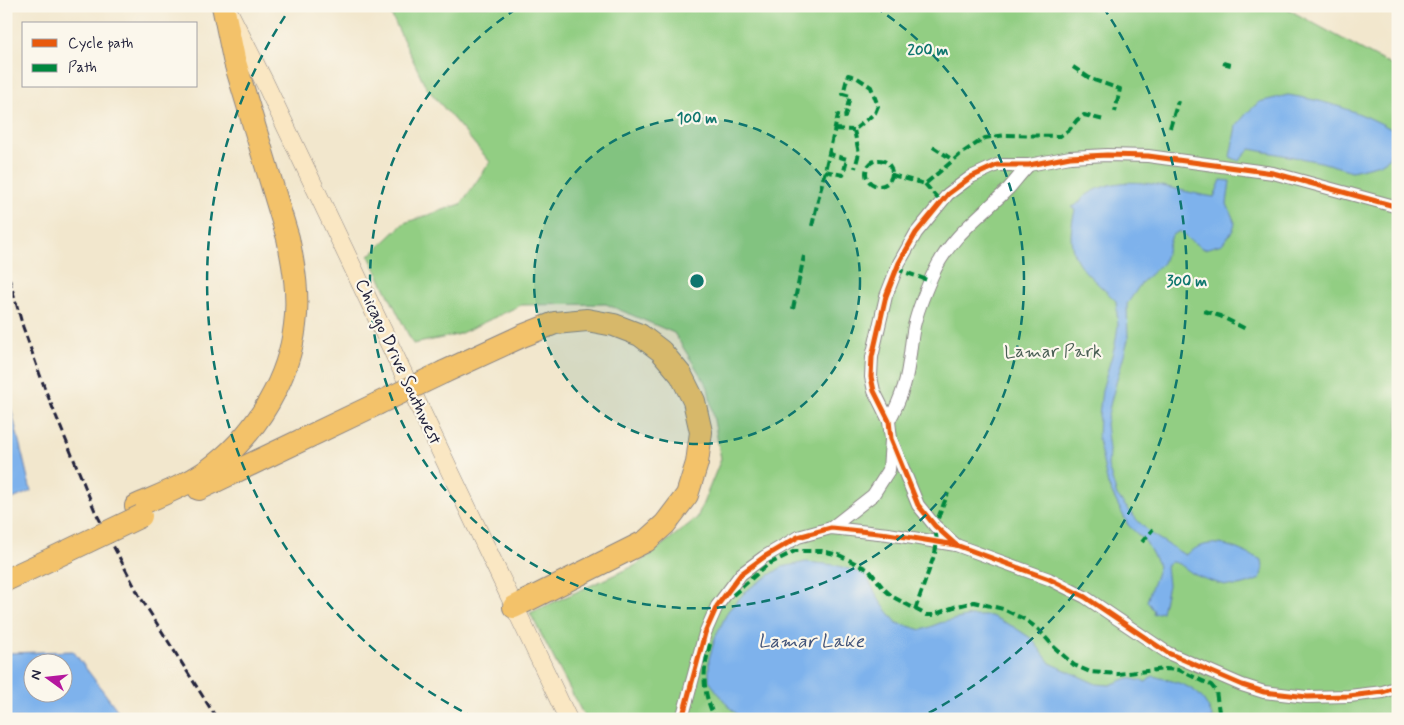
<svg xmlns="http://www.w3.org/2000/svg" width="1404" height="725" font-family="Mynerve,sans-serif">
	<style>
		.green { fill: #92ce83; stroke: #5a785f }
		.water { fill: #7eb2ec; stroke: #506a94; fill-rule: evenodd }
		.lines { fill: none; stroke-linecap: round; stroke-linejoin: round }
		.minor-casing { stroke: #8a8484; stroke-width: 14 }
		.secondary-casing { stroke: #8a8484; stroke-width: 19 }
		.motorway-casing { stroke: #8a8484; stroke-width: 24 }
		.minor { stroke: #fff; stroke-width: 12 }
		.secondary { stroke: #fae7c3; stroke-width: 18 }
		.motorway { stroke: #f3c26a; stroke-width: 22 }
		.rail { stroke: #22223b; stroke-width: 3; stroke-dasharray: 8 4; stroke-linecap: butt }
		.motorway-bridge-casing { stroke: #8a8484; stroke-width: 24; stroke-linecap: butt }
		.motorway-bridge { stroke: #f3c26a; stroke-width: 22 }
		.quiet { stroke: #00873e; stroke-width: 4; stroke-dasharray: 8 4; stroke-linecap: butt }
		.cycleway-casing { stroke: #fbf7ec; stroke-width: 8 }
		.cycleway { stroke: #e8590c; stroke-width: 5 }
		.ring { fill: none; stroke: #0f766e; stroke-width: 2.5; stroke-dasharray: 9 6 }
		.labels { text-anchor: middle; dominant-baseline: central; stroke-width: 4.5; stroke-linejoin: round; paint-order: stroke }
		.park-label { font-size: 18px; fill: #495e54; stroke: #fbf7ec }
		.street-label { font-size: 18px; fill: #22223b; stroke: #fbf7ec }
		.water-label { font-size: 19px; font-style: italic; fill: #425479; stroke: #fbf7ec }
		.centre { fill: #0f766e; stroke: #fbf7ec; stroke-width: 2.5 }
		.ring-label { font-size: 15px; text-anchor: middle; font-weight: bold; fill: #0f766e; stroke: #fbf7ec; stroke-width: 4.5; stroke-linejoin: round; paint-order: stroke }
	</style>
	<rect width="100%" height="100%" fill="#fbf7ec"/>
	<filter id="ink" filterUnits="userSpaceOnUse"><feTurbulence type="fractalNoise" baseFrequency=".02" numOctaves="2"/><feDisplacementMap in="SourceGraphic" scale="10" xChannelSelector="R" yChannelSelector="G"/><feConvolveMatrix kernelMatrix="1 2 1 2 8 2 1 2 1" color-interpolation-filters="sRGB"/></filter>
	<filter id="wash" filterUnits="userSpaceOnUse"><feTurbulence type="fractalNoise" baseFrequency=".0096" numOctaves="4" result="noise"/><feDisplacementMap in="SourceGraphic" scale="20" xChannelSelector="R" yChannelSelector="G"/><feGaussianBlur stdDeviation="1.12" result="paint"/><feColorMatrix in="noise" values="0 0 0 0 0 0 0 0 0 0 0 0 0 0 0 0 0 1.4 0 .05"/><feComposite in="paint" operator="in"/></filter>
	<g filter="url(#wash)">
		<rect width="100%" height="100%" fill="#f2e7cd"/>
		<path class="green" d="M387,6H1282L1398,69V719H594L584,716L530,613L636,565L697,518L721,459L708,387L674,333L606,304L521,305L457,335L413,344L369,256L404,223L461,204L490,162L426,87Z"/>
		<g class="water">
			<path d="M1288,95C1326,101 1360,111 1393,130L1395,144L1388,159L1380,164L1352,171L1321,162L1250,149L1239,161L1230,157L1236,126L1247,113L1259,102Z"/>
			<path d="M1221,180L1230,181L1227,204L1235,223L1233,230L1222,244L1204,249L1188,239L1180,231L1172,235L1163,263L1142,282L1127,304L1128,340L1111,401L1106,424L1109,450L1108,466L1117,496L1137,520L1151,534L1185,555C1214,533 1233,548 1262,560L1263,568L1260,579C1253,582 1246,585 1238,586C1226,587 1202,579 1192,573C1184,568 1181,563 1171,562L1166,566L1168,585L1162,612L1153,614L1154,611L1147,601L1159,566L1146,542L1128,525L1108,485L1098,439L1099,415L1102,390L1115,345L1118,326L1116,301C1083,268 1062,261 1075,210L1071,207C1077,206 1078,203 1083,198C1087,194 1097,189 1103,187C1140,174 1177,192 1214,197Z"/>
			<path d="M6,387L31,491L6,502Z"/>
			<path d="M806,562L835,565L865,574L881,603L897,623L922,630L940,623L970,616H991L1014,627L1032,639L1050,663L1096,684L1110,685L1128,678L1146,682L1153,676C1183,684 1202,686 1213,719H742L729,707L709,681V659L715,638L728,611L747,590L782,567Z"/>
			<path d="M73,651L124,719H6V653ZM62,662V692H32V662Z"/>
		</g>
	</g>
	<g filter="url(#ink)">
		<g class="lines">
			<g class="minor-casing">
				<g id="minor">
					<path d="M1398,207L1273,173L1148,156L1107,155L1070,157L1029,165H997L971,177L948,194L916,233L899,263L886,296L872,357L871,377L874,391L889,421L891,439L918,505L935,526L956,545L1049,579L1085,597L1168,653L1242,685L1264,692L1307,697L1349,696L1383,692L1398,687"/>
					<path d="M889,421C895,410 900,399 904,386C910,367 910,346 914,326C918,309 925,292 932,276C950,236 980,217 1009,188C1016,180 1022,172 1029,165"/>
					<path d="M831,528L873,495L889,470L891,440"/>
					<path d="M682,719L705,633L717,606L741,574L764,557L798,537L831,528L888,534L956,545"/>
				</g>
			</g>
			<g class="secondary-casing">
				<path id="secondary" d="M230,14L265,83L568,719"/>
			</g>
			<g class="motorway-casing">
				<g id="motorway">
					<path d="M444,372L522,336L555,323L587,320L614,325L640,335L661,351L681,375L694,401L701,432L697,463L687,495L665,524L646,541L514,607"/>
					<path d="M199,489L377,404"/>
					<path d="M136,506C163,494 193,483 216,464C258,431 289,378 295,325C299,296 294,267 288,238L234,59L223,6"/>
					<path d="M6,580L51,559"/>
				</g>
			</g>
			<use href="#minor" class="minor"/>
			<use href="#secondary" class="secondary"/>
			<use href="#motorway" class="motorway"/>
			<path class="rail" d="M6,267L23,327L45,389L95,511L139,595L217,719"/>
			<g class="motorway-bridge-casing">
				<g id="motorway-bridge">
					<path d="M377,404L444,372"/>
					<path d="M51,559L141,516"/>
				</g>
			</g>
			<use href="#motorway-bridge" class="motorway-bridge"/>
			<g class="quiet">
				<path d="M1223,63L1234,66"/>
				<path d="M1073,67L1091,79L1120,89L1115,112"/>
				<path d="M1170,128L1178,101"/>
				<path d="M835,129L854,130"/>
				<path d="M933,147L953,160"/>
				<circle cx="879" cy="173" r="13"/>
				<path d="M825,171L843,175L847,159L829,154"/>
				<path d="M892,175L925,184L962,153L985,138L1006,135L1060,136L1069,130L1077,120L1084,115L1104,120"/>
				<path d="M925,184L941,202"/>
				<path d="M812,226L838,115L845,117L850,96L843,94L848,75L856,77L871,87L878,106L875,113L854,130L859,153L855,168"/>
				<path d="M896,269L930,281"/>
				<path d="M793,309L804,256"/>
				<path d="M1204,311L1220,316L1246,329"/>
				<path d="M1142,542L1153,529"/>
				<path d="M733,595L767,565L795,551H822L839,555L869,570L884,589L893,597L926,615H933L954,607L974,602L1003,609L1026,620L1038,629L1054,647L1074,665L1090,672L1118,674L1166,669L1179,670L1211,685L1216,691L1220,719"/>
				<path d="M915,610L935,553L937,542L935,526L948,493"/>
				<path d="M710,644C702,675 702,689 715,719"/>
			</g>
			<g class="cycleway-casing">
				<g id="cycleway">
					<path d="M1398,207L1273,173L1148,156L1107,155L1070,157L1029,165H997L971,177L948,194L916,233L899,263L886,296L872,357L871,377L874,391L889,421L891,439L918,505L935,526L956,545L1049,579L1085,597L1168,653L1242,685L1264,692L1307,697L1349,696L1383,692L1398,687"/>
					<path d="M682,719L705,633L717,606L741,574L764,557L798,537L831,528L888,534L956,545"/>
				</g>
			</g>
			<use href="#cycleway" class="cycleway"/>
		</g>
	</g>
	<circle cx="697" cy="281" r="163" fill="#0f766e" fill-opacity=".12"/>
	<g class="ring">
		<circle cx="697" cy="281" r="163"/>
		<path d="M875 7A327 327 0 1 1 519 7"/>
		<path d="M475 718A490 490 0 0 1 291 7M1103 7A490 490 0 0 1 919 718"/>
	</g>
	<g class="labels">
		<g class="park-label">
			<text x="1053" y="352">Lamar Park</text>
		</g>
		<g class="street-label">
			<text transform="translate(398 362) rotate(65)">Chicago Drive Southwest</text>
		</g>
		<g class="water-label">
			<text x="811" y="641">Lamar Lake</text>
		</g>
	</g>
	<circle cx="697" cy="281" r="8" class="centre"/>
	<g class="ring-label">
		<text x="928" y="55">200 m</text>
		<text x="697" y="123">100 m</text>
		<text x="1187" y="286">300 m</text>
	</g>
	<rect width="1404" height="725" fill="none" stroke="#fbf7ec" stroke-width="25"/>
	<rect x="22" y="22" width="175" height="65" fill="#fbf7ec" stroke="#a4a2a5"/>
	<rect x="32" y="39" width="25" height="8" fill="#e8590c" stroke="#a4a2a5"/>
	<text x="68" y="48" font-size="15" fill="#22223b">Cycle path</text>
	<rect x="32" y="64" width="25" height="8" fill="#00873e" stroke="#a4a2a5"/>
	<text x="68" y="72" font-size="15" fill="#22223b">Path</text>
	<g transform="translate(48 678) rotate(285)"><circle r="24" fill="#fbf7ec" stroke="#a4a2a5"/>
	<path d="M0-4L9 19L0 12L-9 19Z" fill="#b5179e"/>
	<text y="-8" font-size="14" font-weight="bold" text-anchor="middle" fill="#22223b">N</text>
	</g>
</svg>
